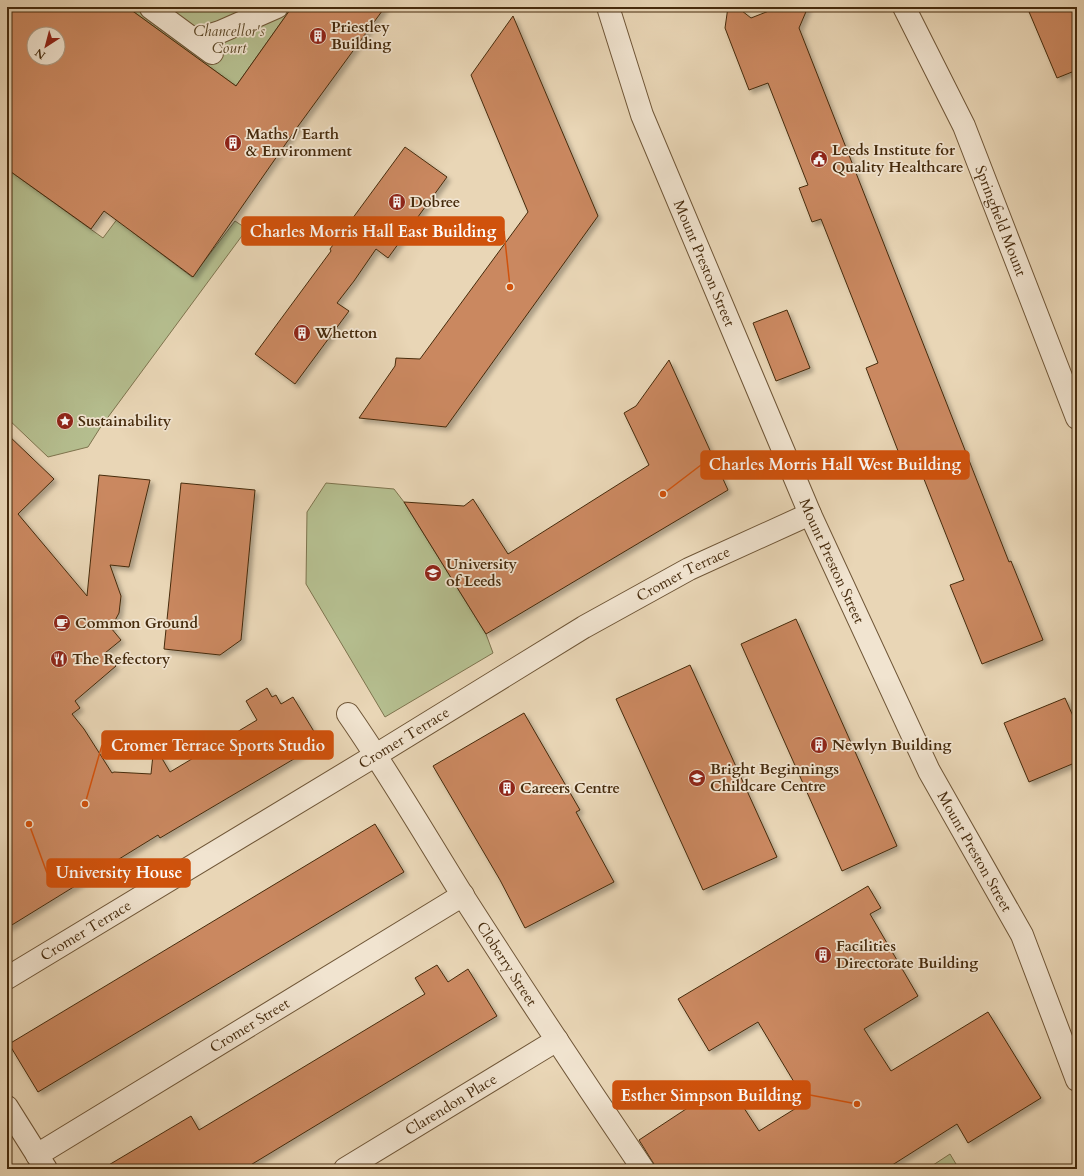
<svg xmlns="http://www.w3.org/2000/svg" width="1084" height="1176" font-family="Cardo,serif">
	<style>
		.green { fill: #b5be8f; stroke: #7e744e }
		.building { fill: #ca8860; stroke: #462b0d; fill-rule: evenodd; filter: url(#shadow) }
		.lines { fill: none; stroke-linecap: round; stroke-linejoin: round }
		.street-casing { stroke: #6f5637; stroke-width: 24 }
		.street { stroke: #f1e4d0; stroke-width: 22 }
		.labels { text-anchor: middle; dominant-baseline: central; stroke-width: 3.5; stroke-linejoin: round; paint-order: stroke }
		.poi-label { font-size: 15px; font-weight: bold; fill: #462b0d; stroke: #f1e4d0; text-anchor: start }
		.park-label { font-size: 15px; font-style: italic; fill: #5c4827; stroke: #f1e4d0 }
		.street-label { font-size: 15px; fill: #462b0d; stroke: #f1e4d0 }
		.leader { fill: none; stroke: #d0520c; stroke-width: 1.5 }
		.callout-dot { fill: #d0520c; stroke: #f1e4d0; stroke-width: 1.5 }
		.callout { fill: #d0520c; stroke: #d0520c; stroke-width: 1.5 }
		.callout-label { font-size: 16px; text-anchor: middle; font-weight: bold; fill: #fff }
	</style>
	<defs>
		<filter id="shadow"><feDropShadow dx="3.5" dy="3.5" stdDeviation="2" flood-color="#0004"/></filter>
	</defs>
	<rect width="100%" height="100%" fill="#e9d6b6"/>
	<filter id="stains"><feTurbulence type="fractalNoise" baseFrequency=".005" numOctaves="4"/><feColorMatrix values="0 0 0 0 .2 0 0 0 0 .09 0 0 0 0 .02 0 0 0 .5 -.17"/></filter>
	<radialGradient id="worn" r=".72"><stop offset=".6" stop-color="#630" stop-opacity="0"/><stop offset="1" stop-color="#630" stop-opacity=".3"/></radialGradient>
	<g class="green">
		<path d="M127,7H292L236,86Z"/>
		<path d="M7,169L103,238L130,202L131,231L192,277L235,221L247,229L100,428L88,447L48,457L7,418Z"/>
		<path d="M326,483L394,489L404,502L486,634L493,653L385,717L306,584L307,512Z"/>
		<path d="M950,1154L959,1169H927Z"/>
	</g>
	<g class="building">
		<path d="M7,7H127L236,86L292,7H385L296,129L193,277L104,211L91,229L7,169ZM34,34H58V58H34Z"/>
		<path d="M728,7H737L751,18L779,7H808L799,28L1009,562L1011,561L1043,640L982,664L950,585L964,580L918,464L905,469L866,368L878,363L821,219L812,222L799,188L808,185L768,83L749,90L725,28Z"/>
		<path d="M1027,7H1077V70L1057,78Z"/>
		<path d="M513,16L598,216L446,427L359,418L395,366L396,358L420,359L528,212L471,75Z"/>
		<path d="M405,147L447,177L388,258L376,249L354,281L337,303L349,311L295,384L255,354L331,251L330,249Z"/>
		<path d="M787,310L810,368L776,381L753,323Z"/>
		<path d="M669,360L728,490L486,634L404,502L464,506L473,499L508,554L649,465L624,413L636,406Z"/>
		<path d="M7,434L54,479L18,514L87,596L99,475L150,480L129,567L110,565L121,596L119,613L111,628L121,640L105,653L116,666L75,701L80,708L72,714L84,729L112,773L114,772L151,774L154,745L170,772L257,720L246,701L267,688L272,697L276,695L281,704L293,697L321,743L160,838L158,835L7,928Z"/>
		<path d="M181,483L255,490L241,640L220,655L164,649Z"/>
		<path d="M796,619L897,846L842,871L741,644Z"/>
		<path d="M690,665L777,857L703,890L616,699Z"/>
		<path d="M1065,698L1077,725V762L1029,782L1004,723Z"/>
		<path d="M524,713L580,810L576,812L614,882L525,928L500,880L433,766Z"/>
		<path d="M375,824L404,872L38,1092L9,1044Z"/>
		<path d="M868,886L881,908L870,914L918,996L864,1029L891,1071L988,1012L1041,1098L968,1143L957,1124L886,1169H657L639,1140L727,1082L759,1131L806,1102L758,1022L709,1051L678,999Z"/>
		<path d="M437,965L448,982L468,969L497,1016L244,1169H102L191,1116L199,1130L425,994L415,978Z"/>
	</g>
	<g class="lines">
		<g class="street-casing">
			<g id="street">
				<path d="M152,7L151,8L212,53"/>
				<path id="s1" d="M608,7L642,115L810,514L929,771L1022,935L1077,1080"/>
				<path id="s2" d="M904,7L964,126L1077,418"/>
				<path d="M195,40L220,32L277,7"/>
				<path id="s3" d="M348,714C389,773 425,835 463,896C522,988 582,1079 643,1169"/>
				<path id="s4" d="M7,978L376,755L584,627L689,569L810,514"/>
				<path d="M7,1107L46,1169"/>
				<path id="s5" d="M37,1155L463,895"/>
				<path id="s6" d="M345,1169L557,1040"/>
			</g>
		</g>
		<use href="#street" class="street"/>
	</g>
	<defs>
		<g id="building-disc" transform="scale(0.9)"><circle r="9.5" fill="#8f2418" stroke="#f1e4d0"/><path d="M-4-6H4V6H1V3H-1V6H-4ZM-2.5-4.3h1.7v1.8h-1.7ZM.8-4.3h1.7v1.8H.8ZM-2.5-1h1.7V.8h-1.7ZM.8-1h1.7V.8H.8Z" fill="#fff"/></g>
		<g id="civic-disc" transform="scale(0.9)"><circle r="9.5" fill="#8f2418" stroke="#f1e4d0"/><path d="M-.6-6.5H3V-4.5H.6V-3L4-1V1h2V6H-6V1h2V-1L-.6-3ZM-1.2 2.5V6h2.4V2.5Z" fill="#fff"/></g>
		<g id="sight-disc" transform="scale(0.9)"><circle r="9.5" fill="#8f2418" stroke="#f1e4d0"/><path d="M0-6L1.8-2.2L6-1.7L2.9 1.2L3.7 5.4L0 3.3L-3.7 5.4L-2.9 1.2L-6-1.7L-1.8-2.2Z" fill="#fff"/></g>
		<g id="university-disc" transform="scale(0.9)"><circle r="9.5" fill="#8f2418" stroke="#f1e4d0"/><path d="M0-5L7-2L0 1L-7-2ZM-4 1L0 2.5L4 1V4Q0 6-4 4Z" fill="#fff"/></g>
		<g id="cafe-disc" transform="scale(0.9)"><circle r="9.5" fill="#8f2418" stroke="#f1e4d0"/><path d="M-5.5-4.5H6V0H3Q3 3.5 0 3.5H-2.5Q-5.5 3.5-5.5 0ZM3-3.2v2h1.7v-2ZM-6 4.5H4V6H-6Z" fill="#fff"/></g>
		<g id="restaurant-disc" transform="scale(0.9)"><circle r="9.5" fill="#8f2418" stroke="#f1e4d0"/><path d="M-5-6h1v4h1v-4h1v4h1v-4h1v5L-1.5 .5V6h-2V.5L-5-1ZM5-6V6H3V1.5H1.5Q1.5-4 5-6Z" fill="#fff"/></g>
		<g id="school-disc" transform="scale(0.9)"><circle r="9.5" fill="#8f2418" stroke="#f1e4d0"/><path d="M0-5L7-2L0 1L-7-2ZM-4 1L0 2.5L4 1V4Q0 6-4 4Z" fill="#fff"/></g>
	</defs>
	<g fill-rule="evenodd">
		<use href="#building-disc" x="318" y="36"/>
		<use href="#building-disc" x="233" y="143"/>
		<use href="#civic-disc" x="819" y="159"/>
		<use href="#building-disc" x="397" y="202"/>
		<use href="#building-disc" x="302" y="333"/>
		<use href="#sight-disc" x="65" y="421"/>
		<use href="#university-disc" x="433" y="573"/>
		<use href="#cafe-disc" x="62" y="623"/>
		<use href="#restaurant-disc" x="59" y="659"/>
		<use href="#building-disc" x="819" y="745"/>
		<use href="#school-disc" x="697" y="778"/>
		<use href="#building-disc" x="507" y="788"/>
		<use href="#building-disc" x="823" y="955"/>
	</g>
	<g class="labels">
		<g class="poi-label">
			<text x="331" y="27">Priestley<tspan x="331" dy="17">Building</tspan></text>
			<text x="246" y="134">Maths / Earth<tspan x="246" dy="17">&amp; Environment</tspan></text>
			<text x="832" y="150">Leeds Institute for<tspan x="832" dy="17">Quality Healthcare</tspan></text>
			<text x="410" y="202">Dobree</text>
			<text x="315" y="333">Whetton</text>
			<text x="78" y="421">Sustainability</text>
			<text x="446" y="564">University<tspan x="446" dy="17">of Leeds</tspan></text>
			<text x="75" y="623">Common Ground</text>
			<text x="72" y="659">The Refectory</text>
			<text x="832" y="745">Newlyn Building</text>
			<text x="710" y="769">Bright Beginnings<tspan x="710" dy="17">Childcare Centre</tspan></text>
			<text x="520" y="788">Careers Centre</text>
			<text x="836" y="946">Facilities<tspan x="836" dy="17">Directorate Building</tspan></text>
		</g>
		<g class="park-label">
			<text x="229" y="31">Chancellor's<tspan x="229" dy="17">Court</tspan></text>
		</g>
		<g class="street-label">
			<text stroke="none"><textPath href="#s2" startOffset="235">Springfield Mount</textPath></text>
			<text stroke="none"><textPath href="#s1" startOffset="274">Mount Preston Street</textPath></text>
			<text stroke="none"><textPath href="#s1" startOffset="598">Mount Preston Street</textPath></text>
			<text stroke="none"><textPath href="#s4" startOffset="788">Cromer Terrace</textPath></text>
			<text stroke="none"><textPath href="#s4" startOffset="464">Cromer Terrace</textPath></text>
			<text stroke="none"><textPath href="#s1" startOffset="922">Mount Preston Street</textPath></text>
			<text stroke="none"><textPath href="#s4" startOffset="92">Cromer Terrace</textPath></text>
			<text stroke="none"><textPath href="#s3" startOffset="296">Cloberry Street</textPath></text>
			<text stroke="none"><textPath href="#s5" startOffset="249">Cromer Street</textPath></text>
			<text stroke="none"><textPath href="#s6" startOffset="124">Clarendon Place</textPath></text>
		</g>
	</g>
	<path class="leader" d="M510 287L504 231M663 494L701 465M85 804L102 745M29 824L47 873M857 1104L810 1095"/>
	<g class="callout-dot">
		<circle cx="510" cy="287" r="4"/>
		<circle cx="663" cy="494" r="4"/>
		<circle cx="85" cy="804" r="4"/>
		<circle cx="29" cy="824" r="4"/>
		<circle cx="857" cy="1104" r="4"/>
	</g>
	<g class="callout">
		<rect x="242" y="217" width="262" height="28" rx="4"/>
		<rect x="701" y="451" width="268" height="28" rx="4"/>
		<rect x="102" y="731" width="231" height="28" rx="4"/>
		<rect x="47" y="859" width="143" height="28" rx="4"/>
		<rect x="613" y="1081" width="197" height="28" rx="4"/>
	</g>
	<g class="callout-label">
		<text x="373" y="237">Charles Morris Hall East Building</text>
		<text x="835" y="470">Charles Morris Hall West Building</text>
		<text x="218" y="751">Cromer Terrace Sports Studio</text>
		<text x="119" y="878">University House</text>
		<text x="711" y="1101">Esther Simpson Building</text>
	</g>
	<rect width="1084" height="1176" fill="none" stroke="#e9d6b6" stroke-width="24"/>
	<rect x="8" y="8" width="1068" height="1160" fill="none" stroke="#462b0d" stroke-width="2"/>
	<rect x="12" y="12" width="1060" height="1152" fill="none" stroke="#462b0d"/>
	<g transform="translate(46 46) rotate(216)"><circle r="19" fill="#f1e4d0" stroke="#ad9a82"/>
	<path d="M0-3L7 15L0 10L-7 15Z" fill="#8f2418"/>
	<text y="-6" font-size="11" font-weight="bold" text-anchor="middle" fill="#462b0d">N</text>
	</g>
	<rect width="100%" height="100%" filter="url(#stains)"/>
	<rect width="100%" height="100%" fill="url(#worn)"/>
</svg>
